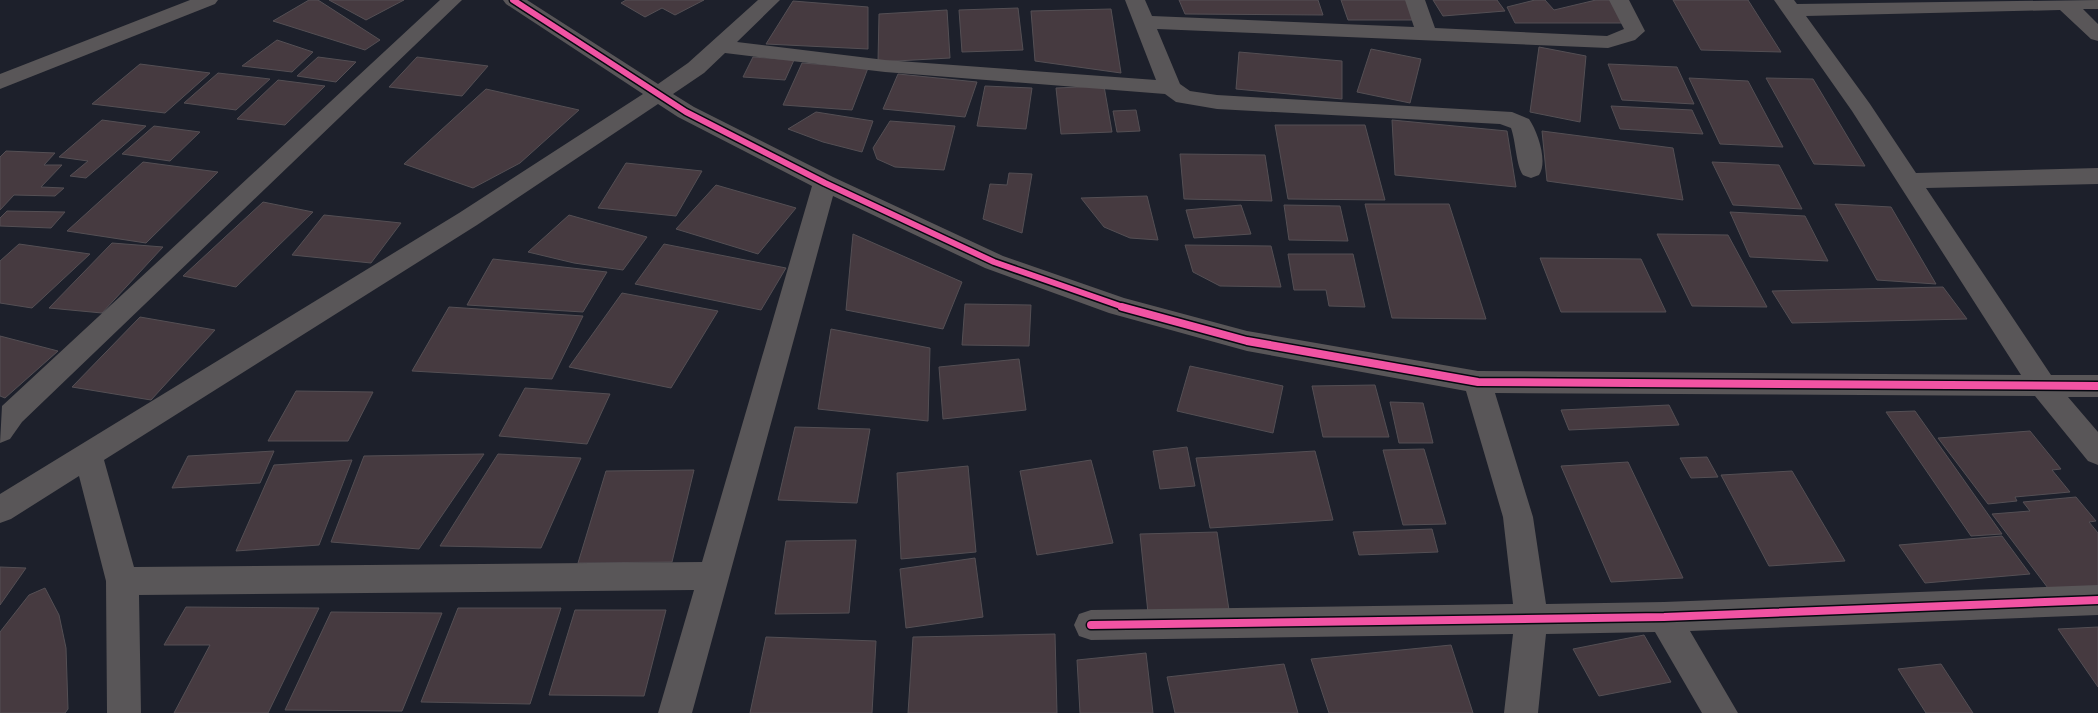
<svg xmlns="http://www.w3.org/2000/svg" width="2098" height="713" font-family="Cabin,sans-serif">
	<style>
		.building { fill: #463a40; stroke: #544f54 }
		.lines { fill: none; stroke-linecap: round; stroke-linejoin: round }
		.minor { fill: #595658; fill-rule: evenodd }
		.cycleway-far1-casing { stroke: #060810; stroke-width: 9 }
		.cycleway-casing { stroke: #060810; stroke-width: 11 }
		.cycleway-far1 { stroke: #f153a3; stroke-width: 6 }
		.cycleway { stroke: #f153a3; stroke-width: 8 }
	</style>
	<rect width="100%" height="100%" fill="#1d202b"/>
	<g class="building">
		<path d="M309,0H318L380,40L365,50L273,21Z"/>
		<path d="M329,0H404L366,20Z"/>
		<path d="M626,0H704L675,15L662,8L645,17L621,3Z"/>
		<path d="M1179,0H1318L1323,15L1185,14Z"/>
		<path d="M1341,0H1408L1416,20H1348Z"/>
		<path d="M1433,0H1497L1505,11L1443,16Z"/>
		<path d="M1535,0H1545L1554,10L1596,0H1610L1624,23H1515L1507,7Z"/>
		<path d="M1673,0H1748L1781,52L1701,50Z"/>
		<path d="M793,1L868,7V49L766,44Z"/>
		<path d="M1018,8L1023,50L962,52L959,10Z"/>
		<path d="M1111,9L1121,73L1035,61L1031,11Z"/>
		<path d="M947,10L950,58L878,62L879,14Z"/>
		<path d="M277,40L313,52L292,72L242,66Z"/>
		<path d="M1539,47L1586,56L1580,122L1530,112Z"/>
		<path d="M1371,49L1421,59L1410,103L1357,92Z"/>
		<path d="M1239,52L1342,61V99L1236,89Z"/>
		<path d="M318,57L356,62L336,82L297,76Z"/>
		<path d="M417,57L488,66L462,96L389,87Z"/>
		<path d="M753,57L794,60L785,80L743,77Z"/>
		<path d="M802,63L868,68L852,110L783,105Z"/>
		<path d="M140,64L210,73L165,113L92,104Z"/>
		<path d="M1608,64L1677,67L1694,104L1622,100Z"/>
		<path d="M218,73L270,79L236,110L184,103Z"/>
		<path d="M898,74L977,82L965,117L883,109Z"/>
		<path d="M1689,78L1748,81L1783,147L1720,144Z"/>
		<path d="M1766,78L1813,79L1865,166L1814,164Z"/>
		<path d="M278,80L325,86L285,125L237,119Z"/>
		<path d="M985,86L1032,88L1026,129L977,126Z"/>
		<path d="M1104,86L1112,132L1061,134L1056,88Z"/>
		<path d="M486,89L579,110L520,163L473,188L404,164Z"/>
		<path d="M1611,106L1692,110L1703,134L1620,129Z"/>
		<path d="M1136,110L1140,131L1117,132L1113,111Z"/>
		<path d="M816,112L873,121L862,152L823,142L788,129Z"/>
		<path d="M102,120L146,126L86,178L70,176L88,161L59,157Z"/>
		<path d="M1392,120L1507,131L1516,187L1395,175Z"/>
		<path d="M890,121L955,126L944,170L895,167L877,159L873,148Z"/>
		<path d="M1275,125H1365L1385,200L1288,199Z"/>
		<path d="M154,126L200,132L170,161L122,154Z"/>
		<path d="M1542,131L1673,148L1683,200L1547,181Z"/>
		<path d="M6,151L55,153L44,165H62L41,187L64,188L55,196L14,195L0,210V157Z"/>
		<path d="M1180,154L1265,155L1272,201L1184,199Z"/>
		<path d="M143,162L218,172L146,243L67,231Z"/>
		<path d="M1712,162L1779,165L1802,209L1733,205Z"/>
		<path d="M626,163L702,171L676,216L598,208Z"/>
		<path d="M1009,173L1032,174L1022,233L983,219L990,184L1007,185Z"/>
		<path d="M716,185L796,208L758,254L676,229Z"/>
		<path d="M1147,196L1158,240L1130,238L1104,227L1081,198Z"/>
		<path d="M263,202L313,212L236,287L183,276Z"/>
		<path d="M1365,204H1449L1486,319L1392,318Z"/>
		<path d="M1835,204L1891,207L1936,284L1877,280Z"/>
		<path d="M1241,205L1251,234L1194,238L1186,210Z"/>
		<path d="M1284,205L1340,206L1348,241L1289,240Z"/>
		<path d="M7,211L65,212L51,228L0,226V218Z"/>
		<path d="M1730,212L1805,216L1828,261L1750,257Z"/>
		<path d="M324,215L401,223L371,263L292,255Z"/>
		<path d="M569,215L647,237L623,270L574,263L528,252Z"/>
		<path d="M853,234L962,282L943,329L846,310Z"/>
		<path d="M1657,234L1728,235L1767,307L1692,306Z"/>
		<path d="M112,243L163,247L102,313L49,308Z"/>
		<path d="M19,244L90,254L32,308L0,303V261Z"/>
		<path d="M664,244L786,268L761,310L635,284Z"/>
		<path d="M1185,245L1271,246L1281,287L1220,286L1193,272Z"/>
		<path d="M1288,254H1353L1365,307L1329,306L1326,290H1294Z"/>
		<path d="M1540,258L1641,259L1666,312H1561Z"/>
		<path d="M493,259L607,272L583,312L467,305Z"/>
		<path d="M1943,287L1967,319L1792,323L1772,291Z"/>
		<path d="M622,293L718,311L671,388L569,367Z"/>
		<path d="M965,304L1031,305L1029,346L962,345Z"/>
		<path d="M449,307L583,316L552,379L412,371Z"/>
		<path d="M140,317L215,330L151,400L72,387Z"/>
		<path d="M831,329L930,348L928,421L818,409Z"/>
		<path d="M0,336L58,351L5,398L0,396Z"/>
		<path d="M1019,359L1026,410L943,419L939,367Z"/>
		<path d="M1190,366L1283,386L1273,433L1177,411Z"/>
		<path d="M1375,385L1389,437H1323L1312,386Z"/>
		<path d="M525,388L610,394L587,444L499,436Z"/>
		<path d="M296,391L373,392L348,441H268Z"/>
		<path d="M1390,402L1423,403L1433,443H1399Z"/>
		<path d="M1669,405L1679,425L1569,430L1561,410Z"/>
		<path d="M1915,411L2002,534L1971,536L1886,412Z"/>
		<path d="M795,427L870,429L857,503L778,500Z"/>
		<path d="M2030,431L2061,469L2052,470L2070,492L2015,497L2017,501L1988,504L1938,438Z"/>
		<path d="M1187,447L1195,486L1160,489L1153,451Z"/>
		<path d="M1424,449L1446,524L1403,525L1383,450Z"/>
		<path d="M274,451L260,483L172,488L188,456Z"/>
		<path d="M1315,451L1333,520L1210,528L1196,458Z"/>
		<path d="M484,454L419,549L331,542L364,456Z"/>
		<path d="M498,454L581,458L541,548L440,546Z"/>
		<path d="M1707,457L1718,477L1691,478L1680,458Z"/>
		<path d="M352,460L319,545L236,551L274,465Z"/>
		<path d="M1091,460L1113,543L1037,555L1020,471Z"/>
		<path d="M1628,462L1683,578L1611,582L1561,466Z"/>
		<path d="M968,466L976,552L901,559L897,473Z"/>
		<path d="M694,470L672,562L578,563L606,471Z"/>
		<path d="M1792,471L1845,561L1769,566L1721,475Z"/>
		<path d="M2076,497L2096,521L2089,522L2098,533V596L2057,600L1992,514L2030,511L2023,502Z"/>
		<path d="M1432,529L1438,552L1359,555L1353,532Z"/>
		<path d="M1217,532L1229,610L1148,613L1140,534Z"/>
		<path d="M2002,536L2030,574L1925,583L1899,545Z"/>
		<path d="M856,540L849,613L775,614L786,541Z"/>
		<path d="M975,558L983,617L906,628L900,569Z"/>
		<path d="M0,567L26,568L0,605Z"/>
		<path d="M45,588L59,615L66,648L68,709L65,713H0V632L29,595Z"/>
		<path d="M186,607L319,608L268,713H174L210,645H164Z"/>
		<path d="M458,608H561L530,704L421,702Z"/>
		<path d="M575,610H666L644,696L549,695Z"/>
		<path d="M331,612L442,613L402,711L285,710Z"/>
		<path d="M2098,627V687L2058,629Z"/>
		<path d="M1055,634L1057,713H908L913,637Z"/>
		<path d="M1644,635L1671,682L1599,696L1573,649Z"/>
		<path d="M766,637L876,641L872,713H750Z"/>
		<path d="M1451,645L1473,713H1329L1311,659Z"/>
		<path d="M1146,653L1153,713H1080L1077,660Z"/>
		<path d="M1284,664L1298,713H1175L1167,677Z"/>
		<path d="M1941,664L1973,713H1926L1898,669Z"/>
	</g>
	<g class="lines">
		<g class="minor">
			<path d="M190,0H218L215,4L0,89V74Z"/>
			<path d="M440,0H462L22,422L10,439L0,443L2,406Z"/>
			<path d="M503,0H527L658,84L688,63L758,0H780L737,42L885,60L1156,80L1125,0H1145L1152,16L1414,27L1405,0H1425L1435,28L1607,36L1624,29L1609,0H1629L1645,31L1635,40L1608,48L1157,29L1180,84L1190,91L1217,95L1512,112L1529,119C1538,132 1548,162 1539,175L1531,178L1523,175C1516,165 1516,142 1511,128L1500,124L1217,109L1176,102L1165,94L885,72L725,53L704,73L673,94L694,107L833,177L1003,256L1124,298L1247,331L1478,371L2021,375L1852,111L1774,0H1794L1797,4L2098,0V9H2083L2098,24V41L2091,39L2060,10L1806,16L1870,104L1916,173L2098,168V184L1926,188L2051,375H2098V397H2068L2098,432V465L2088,461L2035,396L1495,393L1533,517L1546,604L1664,602L2098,585V615L1690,631L1738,713H1702L1655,632L1546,634L1538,713H1504L1513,634L1091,640L1079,636L1074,625L1079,614L1091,610L1513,604L1503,517L1466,391L1247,351L1109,313L985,268L833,196L692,713H658L694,590L139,595L141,713H107L106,581L79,476L11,519L0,523V494L459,213L643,94L506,4ZM658,104L678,117L812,186L702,562L134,567L104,460L477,225Z"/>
		</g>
		<g class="cycleway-far1-casing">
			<path id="cycleway-far1" d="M513,0L686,112L825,183L994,262L1126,308"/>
		</g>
		<g class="cycleway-casing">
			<g id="cycleway">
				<path d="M1122,307L1247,341L1478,382L2098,386"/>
				<path d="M1091,625L1664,617L2098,600"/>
			</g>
		</g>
		<use href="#cycleway-far1" class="cycleway-far1"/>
		<use href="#cycleway" class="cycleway"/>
	</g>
</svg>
